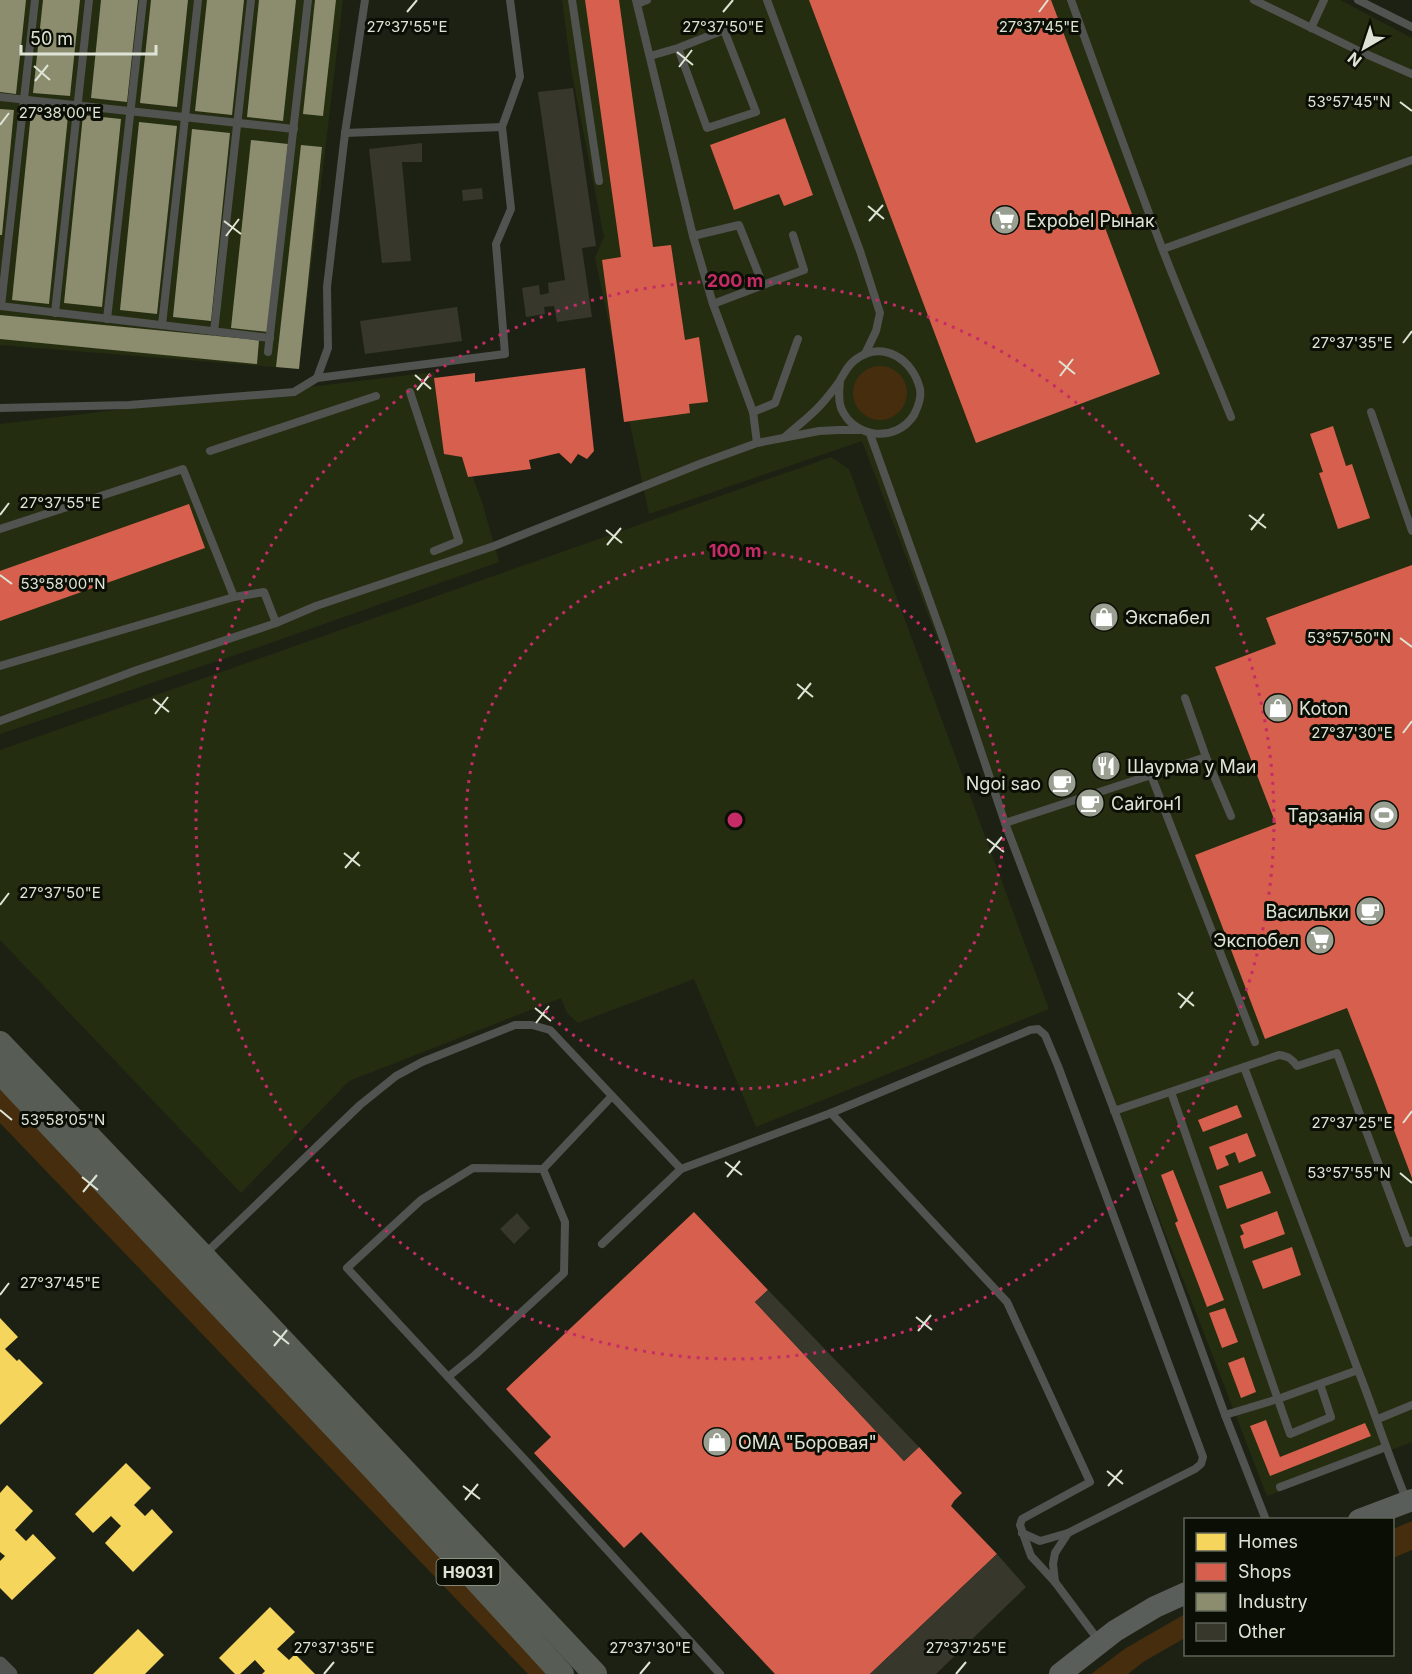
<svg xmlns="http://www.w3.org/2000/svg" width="1412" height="1674" font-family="Inter,sans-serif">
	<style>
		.built { fill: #252d10 }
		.green { fill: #452d0d }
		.homes { fill: #f6d55c }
		.shops { fill: #d6604d }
		.industry { fill: #8c8c6e }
		.building { fill: #37372c }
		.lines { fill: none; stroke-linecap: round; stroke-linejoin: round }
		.service { stroke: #50534f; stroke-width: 8 }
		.minor { stroke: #50534f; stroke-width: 15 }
		.secondary { stroke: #5a5e5a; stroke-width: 22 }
		.primary { stroke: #575c55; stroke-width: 24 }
		.ticks { fill: none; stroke: #dee4d5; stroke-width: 2 }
		.ring { fill: none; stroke: #c52c67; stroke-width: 3; stroke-dasharray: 3 6 }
		.labels { text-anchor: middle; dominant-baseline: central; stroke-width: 6; stroke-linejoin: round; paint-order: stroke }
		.shield { fill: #0b0e05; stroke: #9fa497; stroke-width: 1.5 }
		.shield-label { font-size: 16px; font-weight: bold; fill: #dee4d5 }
		.poi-label { font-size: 18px; fill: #dee4d5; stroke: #0b0e05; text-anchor: start }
		.ticks-label { font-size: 15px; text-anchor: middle; fill: #dee4d5; stroke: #0b0e05; stroke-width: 6; stroke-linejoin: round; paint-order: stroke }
		.centre { fill: #c52c67; stroke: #0b0e05; stroke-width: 3 }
		.ring-label { font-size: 18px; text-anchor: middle; font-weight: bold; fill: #c52c67; stroke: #0b0e05; stroke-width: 6; stroke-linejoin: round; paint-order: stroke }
	</style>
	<rect width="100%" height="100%" fill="#1d2114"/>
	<g class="built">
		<path d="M0,0H343L299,369L0,345Z"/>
		<path d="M562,0H1340L1412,38V1442L1267,1496L1076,1003L862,441L649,514L595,258L604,237L571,69Z"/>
		<path d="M434,372L482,502L499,562L253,649L0,734V424Z"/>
		<path d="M831,457L849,469L1049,1009L756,1127L694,979L578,1023L567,1013L561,998L349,1081L241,1193L0,940V750Z"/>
	</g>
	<g class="green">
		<circle cx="880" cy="393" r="27"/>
		<path d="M0,1088L553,1674H528L0,1123Z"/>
		<path d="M1412,1521V1550L1393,1558V1529Z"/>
		<path d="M1185,1614V1638L1143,1662L1128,1674H1091L1126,1648Z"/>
	</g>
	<g class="homes">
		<path d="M0,1318L18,1337L5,1349L17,1361L19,1359L43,1383L0,1425Z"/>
		<path d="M126,1463L151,1488L134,1505L145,1516L152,1509L173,1532L133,1572L105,1543L121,1526L111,1516L93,1533L75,1514Z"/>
		<path d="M7,1485L33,1511L15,1530L26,1541L33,1534L56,1558L12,1600L0,1588V1561L5,1556L0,1552V1493Z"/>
		<path d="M270,1607L295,1632L277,1649L289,1660L295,1654L315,1674H262L265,1671L255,1660L240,1674H235L219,1658Z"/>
		<path d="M138,1629L164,1655L145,1674H93Z"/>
	</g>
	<g class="shops">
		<path d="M585,0H619L653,247L671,245L685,340L699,337L708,402L689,404L690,413L624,422L602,260L621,257Z"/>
		<path d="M809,0H1051L1132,214L1104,225L1160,374L976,443Z"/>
		<path d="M785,118L813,195L784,206L779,194L734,210L710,145Z"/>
		<path d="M585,368L594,451L587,459L578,454L571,464L559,453L529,460L531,469L468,477L462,457L444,454L434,378L475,373V382Z"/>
		<path d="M1333,426L1346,466L1352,464L1370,518L1338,529L1319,473L1323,472L1310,434Z"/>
		<path d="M189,504L205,548L0,621V571Z"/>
		<path d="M1412,565V1178L1376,1082L1347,1008L1265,1039L1195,855L1276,824L1215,667L1276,644L1266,618Z"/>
		<path d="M1237,1105L1242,1117L1203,1132L1198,1120Z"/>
		<path d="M1247,1133L1256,1156L1239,1163L1235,1152L1225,1156L1229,1165L1217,1170L1209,1147Z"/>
		<path d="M1173,1170L1224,1300L1207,1307L1175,1223L1178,1221L1161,1175Z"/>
		<path d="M1262,1171L1271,1193L1227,1209L1219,1186Z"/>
		<path d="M1277,1211L1285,1234L1244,1249L1240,1236L1244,1234L1240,1225Z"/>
		<path d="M694,1212L768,1290L755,1302L904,1461L919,1447L962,1493L954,1501L951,1506L997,1554L870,1674H775L641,1532L624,1548L534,1453L551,1437L506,1389Z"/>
		<path d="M1292,1247L1301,1275L1263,1289L1252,1261Z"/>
		<path d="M1225,1308L1238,1342L1222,1348L1209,1313Z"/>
		<path d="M1244,1357L1256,1392L1241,1398L1228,1363Z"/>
		<path d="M1266,1420L1280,1457L1365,1423L1371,1436L1270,1476L1250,1426Z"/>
	</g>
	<g class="industry">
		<path d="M0,0H26L16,94L0,92Z"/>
		<path d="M43,0H80L70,96L33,93Z"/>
		<path d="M101,0H138L127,102L91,98Z"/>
		<path d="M151,0H188L177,107L140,103Z"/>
		<path d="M207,0H244L232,115L195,111Z"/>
		<path d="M259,0H296L283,121L247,117Z"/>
		<path d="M315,0H336L323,116L303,114Z"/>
		<path d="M0,109L14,110L2,235H0Z"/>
		<path d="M31,113L68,116L49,304L12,300Z"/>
		<path d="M83,115L121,119L102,307L64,303Z"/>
		<path d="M139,122L177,126L157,314L120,310Z"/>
		<path d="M192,129L230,133L211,321L173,317Z"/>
		<path d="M251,140L288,144L269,332L231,328Z"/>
		<path d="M301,145L322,147L299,369L276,367Z"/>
		<path d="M0,315L259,340L257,364L0,339Z"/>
	</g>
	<g class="building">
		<path d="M573,88L596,246L582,248L592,317L557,322L554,306L544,307L545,314L526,317L522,288L539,285L540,295L549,293L548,283L565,280L538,92Z"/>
		<path d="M422,143V162H402L411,261L382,263L369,149Z"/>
		<path d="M482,188L483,199L463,201L462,190Z"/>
		<path d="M457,307L462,341L365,354L360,321Z"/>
		<path d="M517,1213L530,1228L514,1244L500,1229Z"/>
		<path d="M768,1290L919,1447L904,1461L755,1302Z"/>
		<path d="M997,1554L1026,1587L936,1674H870Z"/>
	</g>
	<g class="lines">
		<g class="service">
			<path d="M572,0L599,181"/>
			<path d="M636,0L693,236L713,304L753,412L757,443"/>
			<path d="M767,0L860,251L880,313L876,331L865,354"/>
			<path d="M1071,0C1101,83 1131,166 1162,248C1184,305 1208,360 1231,417"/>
			<path d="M1254,0L1359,51L1412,74"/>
			<path d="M1358,0L1412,27"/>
			<path d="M637,4L647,0"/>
			<path d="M1311,28L1324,0"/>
			<path d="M650,56L678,48L724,30L756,112L707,128L678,48"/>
			<path d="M0,97L294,129"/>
			<path d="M345,133L502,127"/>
			<path d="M693,236L739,225L763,285L713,304"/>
			<path d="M1163,249L1412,160"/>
			<path d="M763,285L804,270L793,235"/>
			<path d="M0,306L270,338"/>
			<path d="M1,306L35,0"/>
			<path d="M55,313L89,0"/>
			<path d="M107,319L143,0"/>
			<path d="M162,325L198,0"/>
			<path d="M214,332L251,0"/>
			<path d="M268,352L308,0"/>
			<path d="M317,378L505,354L496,244L511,209L502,127L520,77L510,0"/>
			<path d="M410,392L459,541L434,551"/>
			<path d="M0,408L129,405L294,392L317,378L328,348L327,287L345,133L365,0"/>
			<path d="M753,412L775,403L798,339"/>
			<path d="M1371,412L1412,531"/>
			<path d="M870,434L943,638L1005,823L1119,1123L1225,1415L1266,1520"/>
			<path d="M785,437C798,425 814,414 825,400C830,394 835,388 839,382C844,374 847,366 855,360C882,339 913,359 920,389C922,398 918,407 914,415C896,443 854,439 841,408C838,399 839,390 840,381"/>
			<path d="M210,451L376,396"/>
			<path d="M0,529L183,469L234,597"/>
			<path d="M0,666L234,597L264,592L276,623"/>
			<path d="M1185,698L1206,757L1231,816"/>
			<path d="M0,721L137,670L276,623L316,606L494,546L702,463L757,443L819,431L838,430H860"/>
			<path d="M1151,775L1255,1042"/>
			<path d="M1005,823L1206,757"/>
			<path d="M1244,1067L1358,1370"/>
			<path d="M1171,1092L1290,1434L1331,1417L1320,1384"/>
			<path d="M612,1096L543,1169L473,1168L421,1200L347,1268L526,1461L720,1674"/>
			<path d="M1114,1111L1279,1055C1288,1056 1292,1059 1297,1066L1337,1053L1408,1243L1412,1241"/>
			<path d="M831,1113L1007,1302L1090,1482L1022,1519L1020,1525L1031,1556L1055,1582L1099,1641"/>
			<path d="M602,1244L681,1169L831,1113L1030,1030L1038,1029L1045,1035L1058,1066L1203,1457L1201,1464L1195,1469L1068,1533L1055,1553L1053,1564L1055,1582"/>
			<path d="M206,1253L360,1105L396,1076L422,1062L515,1025H532L550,1030L681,1169"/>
			<path d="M448,1377L475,1355L564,1273L565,1222L543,1169"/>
			<path d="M1225,1415L1278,1399L1358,1370C1375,1413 1389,1458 1407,1501"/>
			<path d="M1378,1419L1412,1405"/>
			<path d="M1280,1487L1386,1447"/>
			<path d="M1022,1533L1040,1541L1068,1533"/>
		</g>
		<path class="minor" d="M0,1664L10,1674"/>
		<g class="secondary">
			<path d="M1359,1520L1412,1500"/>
			<path d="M1060,1674L1115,1631L1155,1607L1186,1593"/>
		</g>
		<g class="primary">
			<path d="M0,1043L203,1256L595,1674"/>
			<path d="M0,1072L374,1469L562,1674"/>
		</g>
	</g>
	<path class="ticks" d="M407,12L417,0M723,12L733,0M1039,12L1048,0M677,52L693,65M34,66L50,80M679,67L692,50M35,81L48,65M1400,102L1412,111M0,125L9,113M868,206L884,219M224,221L241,234M869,221L883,205M226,236L239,219M1403,343L1412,331M1059,361L1075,374M415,375L431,389M1060,376L1073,359M417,390L430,374M0,515L9,503M1249,515L1266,528M606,530L622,543M1251,530L1264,514M607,545L621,528M0,575L12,584M1400,638L1412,647M797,684L813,697M153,699L169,712M798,699L811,683M155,714L168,697M1403,733L1412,721M987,839L1004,852M344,853L360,866M989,853L1002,837M345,868L359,852M0,905L9,893M1178,993L1194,1006M535,1008L551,1021M1180,1008L1193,992M536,1023L549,1006M0,1110L12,1120M1403,1123L1412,1111M725,1162L742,1175M1400,1173L1412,1183M82,1177L98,1190M727,1177L740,1161M83,1192L97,1175M0,1295L9,1283M916,1317L932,1330M273,1331L289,1344M918,1331L931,1315M274,1346L287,1330M1107,1471L1123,1484M463,1486L480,1499M1108,1486L1122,1470M465,1500L478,1484M324,1674L334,1662M640,1674L650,1662M956,1674L966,1662"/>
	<g class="ring">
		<circle cx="735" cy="820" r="269"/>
		<circle cx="735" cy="820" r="539"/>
	</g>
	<defs>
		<g id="supermarket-disc" transform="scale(1.5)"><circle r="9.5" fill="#9aa091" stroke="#0b0e05"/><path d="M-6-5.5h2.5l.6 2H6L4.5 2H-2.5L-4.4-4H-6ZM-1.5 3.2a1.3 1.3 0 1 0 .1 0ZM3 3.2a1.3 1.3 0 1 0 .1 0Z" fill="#fff"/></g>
		<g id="shop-disc" transform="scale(1.5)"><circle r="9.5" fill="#9aa091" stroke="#0b0e05"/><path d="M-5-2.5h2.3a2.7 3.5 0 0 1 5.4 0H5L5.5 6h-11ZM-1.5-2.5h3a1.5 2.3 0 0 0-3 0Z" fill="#fff"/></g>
		<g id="restaurant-disc" transform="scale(1.5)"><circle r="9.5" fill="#9aa091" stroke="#0b0e05"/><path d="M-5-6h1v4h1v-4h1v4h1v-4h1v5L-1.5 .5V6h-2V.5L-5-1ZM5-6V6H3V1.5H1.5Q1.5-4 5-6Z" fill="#fff"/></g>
		<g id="cafe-disc" transform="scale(1.5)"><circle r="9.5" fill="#9aa091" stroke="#0b0e05"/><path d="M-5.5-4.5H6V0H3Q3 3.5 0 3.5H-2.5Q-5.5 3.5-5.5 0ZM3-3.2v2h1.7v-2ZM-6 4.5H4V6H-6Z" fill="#fff"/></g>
		<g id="stadium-disc" transform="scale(1.5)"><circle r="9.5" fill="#9aa091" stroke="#0b0e05"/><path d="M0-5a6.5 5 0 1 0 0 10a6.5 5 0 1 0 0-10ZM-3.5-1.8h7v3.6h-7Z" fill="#fff"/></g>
	</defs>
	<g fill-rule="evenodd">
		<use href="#supermarket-disc" x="1005" y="220"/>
		<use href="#shop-disc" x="1104" y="617"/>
		<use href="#shop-disc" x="1278" y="708"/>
		<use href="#restaurant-disc" x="1106" y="766"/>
		<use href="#cafe-disc" x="1062" y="783"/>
		<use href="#cafe-disc" x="1090" y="803"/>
		<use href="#stadium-disc" x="1384" y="815"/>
		<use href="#cafe-disc" x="1370" y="911"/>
		<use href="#supermarket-disc" x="1320" y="940"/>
		<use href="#shop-disc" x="717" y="1442"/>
	</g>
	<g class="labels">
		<rect class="shield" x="436.5" y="1559" width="63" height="26" rx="4.5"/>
		<g class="shield-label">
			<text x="468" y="1572">Н9031</text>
		</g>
		<g class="poi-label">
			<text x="1026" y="220">Expobel Рынак</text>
			<text x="1125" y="617">Экспабел</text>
			<text x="1299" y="708">Koton</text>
			<text x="1127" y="766">Шаурма у Маи</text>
			<text x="1041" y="783" text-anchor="end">Ngoi sao</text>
			<text x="1111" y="803">Сайгон1</text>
			<text x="1363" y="815" text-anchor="end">Тарзанія</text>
			<text x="1349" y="911" text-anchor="end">Васильки</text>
			<text x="1299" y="940" text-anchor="end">Экспобел</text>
			<text x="738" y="1442">ОМА "Боровая"</text>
		</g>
	</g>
	<g class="ticks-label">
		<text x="407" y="32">27°37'55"E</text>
		<text x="723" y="32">27°37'50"E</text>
		<text x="1039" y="32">27°37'45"E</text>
		<text x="1349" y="107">53°57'45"N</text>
		<text x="60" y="118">27°38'00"E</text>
		<text x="1352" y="348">27°37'35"E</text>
		<text x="60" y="508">27°37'55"E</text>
		<text x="63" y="589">53°58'00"N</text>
		<text x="1349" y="643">53°57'50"N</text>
		<text x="1352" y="738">27°37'30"E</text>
		<text x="60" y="898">27°37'50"E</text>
		<text x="63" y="1125">53°58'05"N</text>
		<text x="1352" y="1128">27°37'25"E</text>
		<text x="1349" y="1178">53°57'55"N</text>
		<text x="60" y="1288">27°37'45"E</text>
		<text x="334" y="1653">27°37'35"E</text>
		<text x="650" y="1653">27°37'30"E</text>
		<text x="966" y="1653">27°37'25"E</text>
	</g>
	<circle cx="735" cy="820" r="9" class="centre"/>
	<g class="ring-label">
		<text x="735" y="287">200 m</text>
		<text x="735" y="557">100 m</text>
	</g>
	<rect x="1184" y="1518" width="210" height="138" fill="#0b0e05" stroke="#5f6458" stroke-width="1.5"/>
	<rect x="1196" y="1533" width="30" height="18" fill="#f6d55c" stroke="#5f6458" stroke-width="1.5"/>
	<text x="1238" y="1548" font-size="18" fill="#dee4d5">Homes</text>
	<rect x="1196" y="1563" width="30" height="18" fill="#d6604d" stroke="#5f6458" stroke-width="1.5"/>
	<text x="1238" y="1578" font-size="18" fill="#dee4d5">Shops</text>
	<rect x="1196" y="1593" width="30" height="18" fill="#8c8c6e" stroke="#5f6458" stroke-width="1.5"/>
	<text x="1238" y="1608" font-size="18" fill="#dee4d5">Industry</text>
	<rect x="1196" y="1623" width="30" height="18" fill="#37372c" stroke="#5f6458" stroke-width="1.5"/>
	<text x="1238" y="1638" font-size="18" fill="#dee4d5">Other</text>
	<g transform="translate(1364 48) rotate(219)" stroke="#0b0e05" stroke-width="4.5" paint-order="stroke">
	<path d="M0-4.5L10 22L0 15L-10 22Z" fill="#dee4d5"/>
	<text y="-9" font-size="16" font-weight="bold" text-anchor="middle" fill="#dee4d5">N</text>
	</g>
	<path d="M21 45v9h135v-9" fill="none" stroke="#dee4d5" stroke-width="3"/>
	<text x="30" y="45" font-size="18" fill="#dee4d5" stroke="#0b0e05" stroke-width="4.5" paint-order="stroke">50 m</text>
</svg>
